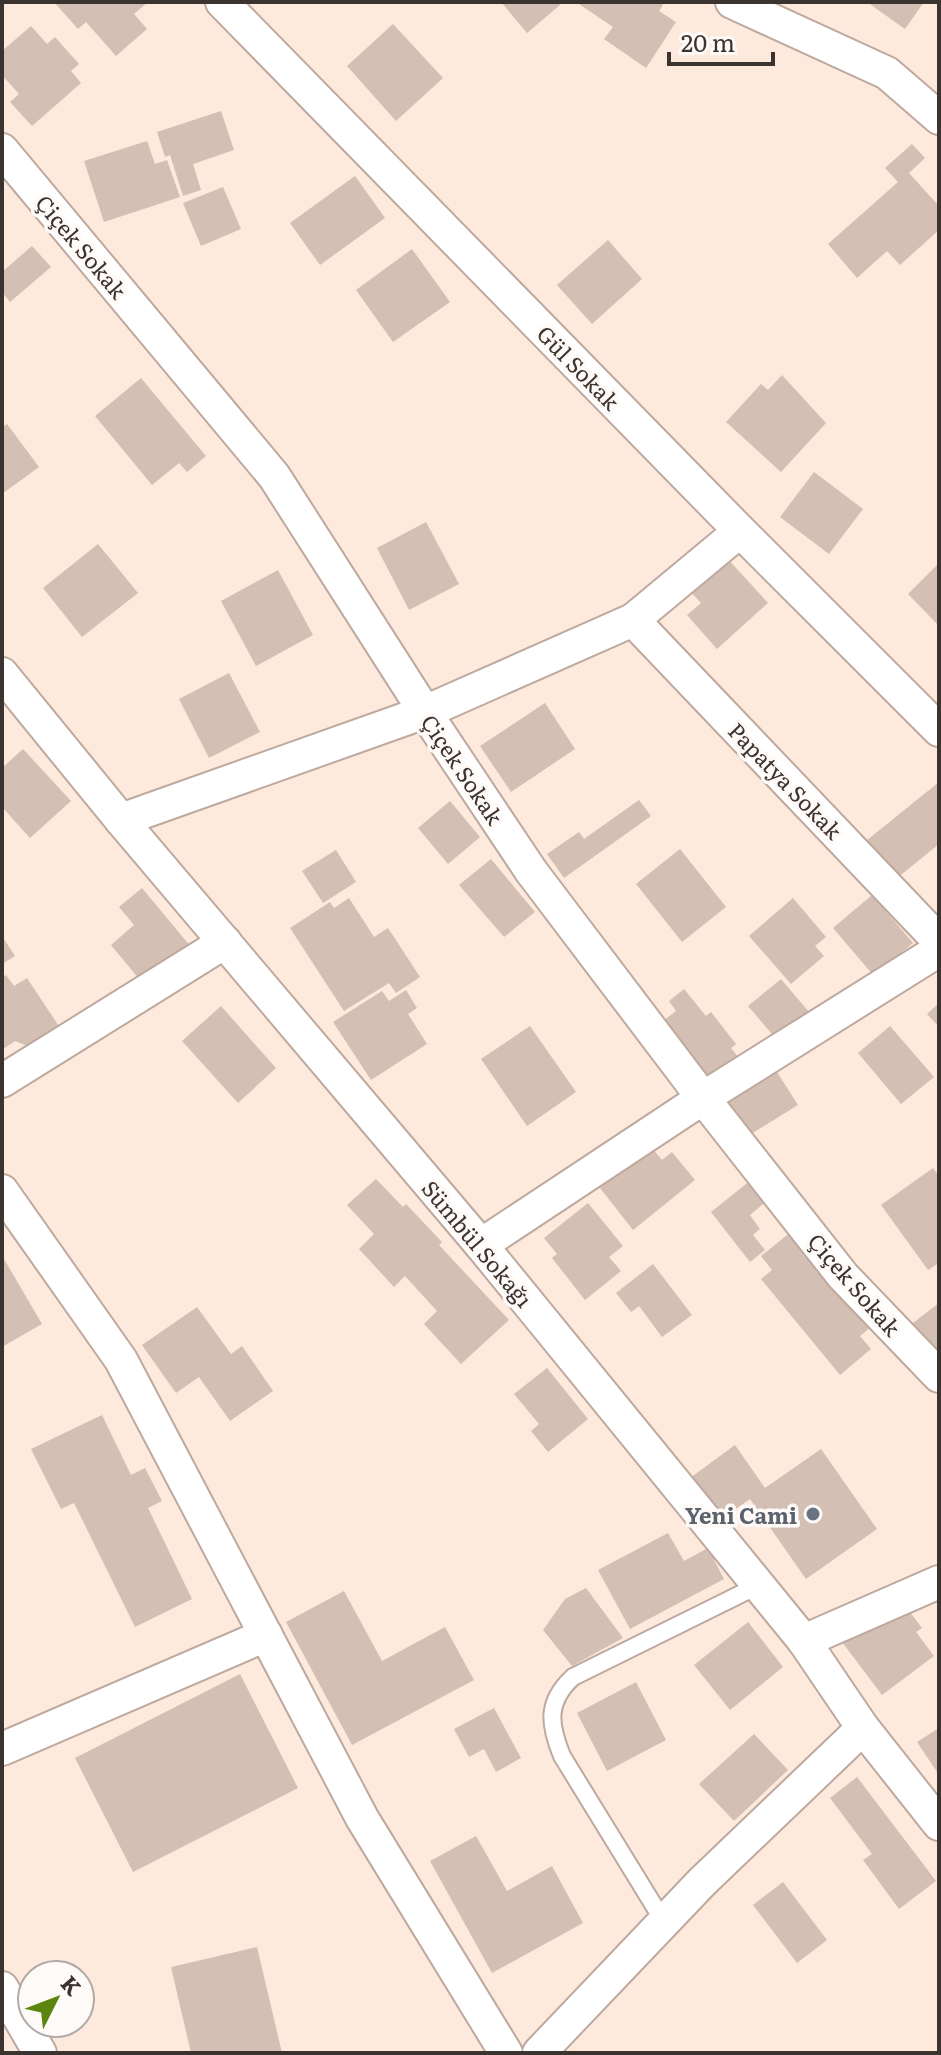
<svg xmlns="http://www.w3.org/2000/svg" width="941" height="2055" font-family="Literata,serif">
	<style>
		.building { fill: #d3bfb4 }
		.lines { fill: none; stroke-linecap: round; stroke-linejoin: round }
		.service-casing { stroke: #bda99e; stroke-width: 20 }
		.minor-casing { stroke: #bda99e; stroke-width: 36 }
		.service { stroke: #fff; stroke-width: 16 }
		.minor { stroke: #fff; stroke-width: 32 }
		.worship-dot { fill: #6b7280; stroke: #fefaf7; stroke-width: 3 }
		.labels { text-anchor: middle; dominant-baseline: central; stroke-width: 7; stroke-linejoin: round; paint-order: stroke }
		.street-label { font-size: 22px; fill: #3b332f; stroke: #fefaf7 }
		.worship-label { font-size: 22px; font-weight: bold; fill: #5b616d; stroke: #fefaf7; text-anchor: end }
	</style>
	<rect width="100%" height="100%" fill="#fee9dd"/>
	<g class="building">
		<path d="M54,2H148L134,14L147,29L116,56L86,22L78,29Z"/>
		<path d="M501,2H558L560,5L527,33Z"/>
		<path d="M576,2H658L663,5L659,11L676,22L646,68L604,39L613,27Z"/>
		<path d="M867,2H924L905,29Z"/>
		<path d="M393,24L443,78L396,121L347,66Z"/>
		<path d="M31,26L47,44L55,37L79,64L71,71L81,83L32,126L10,102L19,94L2,75V51Z"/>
		<path d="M221,111L234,150L193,164L201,190L183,196L170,155L165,157L157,132Z"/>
		<path d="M147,141L155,164L167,160L180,197L104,222L84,161Z"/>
		<path d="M912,144L925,158L909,173L939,206V230L900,265L887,251L857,278L828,244L898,182L885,168Z"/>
		<path d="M355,176L385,218L320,265L290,223Z"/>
		<path d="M223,187L241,229L201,246L183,203Z"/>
		<path d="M608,240L642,279L592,324L557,285Z"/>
		<path d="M32,246L51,267L10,302L2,292V272Z"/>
		<path d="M412,249L450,302L393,342L356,290Z"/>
		<path d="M782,375L826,423L781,472L726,422L761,384L768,390Z"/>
		<path d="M141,378L206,456L187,472L179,463L152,485L95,416Z"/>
		<path d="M7,424L39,467L2,494V427Z"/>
		<path d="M814,472L863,509L829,554L780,517Z"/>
		<path d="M426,522L459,584L409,610L377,548Z"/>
		<path d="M98,544L138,593L82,637L43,588Z"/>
		<path d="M726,557L768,603L717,649L687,615L701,603L689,590Z"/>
		<path d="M939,563V626L908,594Z"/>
		<path d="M278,570L313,635L256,666L221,601Z"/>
		<path d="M229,673L260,732L209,758L179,699Z"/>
		<path d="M545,703L575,749L511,792L480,746Z"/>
		<path d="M23,749L71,801L30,838L2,807V768Z"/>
		<path d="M939,782V844L891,883L861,845Z"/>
		<path d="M639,800L651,816L564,878L547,854L579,832L584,839Z"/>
		<path d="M450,801L480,837L448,864L418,828Z"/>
		<path d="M680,849L726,907L682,942L636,884Z"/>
		<path d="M336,850L356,882L323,903L302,871Z"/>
		<path d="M491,859L535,912L504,937L459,885Z"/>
		<path d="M142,888L191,947L144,985L111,945L134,925L119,907Z"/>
		<path d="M872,895L913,943L874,976L833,928Z"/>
		<path d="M349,898L374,937L388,928L420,977L396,993L389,983L344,1011L290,928L330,902L334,908Z"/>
		<path d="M793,898L826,937L815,946L824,956L791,984L749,936Z"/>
		<path d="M2,936L15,956L2,964Z"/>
		<path d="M6,975L14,986L27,978L66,1037L43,1052L15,1041L2,1050V977Z"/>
		<path d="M781,979L809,1012L777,1040L748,1006Z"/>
		<path d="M684,989L706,1016L711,1012L736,1044L731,1048L738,1057L706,1083L659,1024L676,1011L669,1001Z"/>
		<path d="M406,990L417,1008L408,1014L427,1044L371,1080L333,1022L382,991L389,1001Z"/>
		<path d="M939,1003V1027L927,1014Z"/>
		<path d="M221,1006L276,1068L238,1103L182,1041Z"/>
		<path d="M530,1026L576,1092L527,1126L481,1059Z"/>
		<path d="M890,1026L934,1077L901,1104L858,1053Z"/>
		<path d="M775,1069L798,1105L743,1139L720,1104Z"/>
		<path d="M651,1147L662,1160L672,1152L695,1180L633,1230L600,1188Z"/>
		<path d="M933,1168L939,1176V1263L928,1270L881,1205Z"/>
		<path d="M376,1179L403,1207L406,1204L442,1242L439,1245L509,1320L461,1364L424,1324L437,1311L405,1276L394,1287L359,1249L374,1234L347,1205Z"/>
		<path d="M751,1180L768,1200L750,1215L760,1229L753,1235L765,1250L750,1262L711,1212Z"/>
		<path d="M588,1203L623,1246L609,1257L621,1271L585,1300L552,1258L557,1254L544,1238Z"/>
		<path d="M792,1231L872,1326L860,1336L871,1349L840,1375L761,1279L772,1270L761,1256Z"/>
		<path d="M4,1259L42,1324L2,1347V1260Z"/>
		<path d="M653,1264L692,1315L662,1337L639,1306L631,1312L616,1293Z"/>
		<path d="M939,1303V1356L913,1323Z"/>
		<path d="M197,1307L231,1354L242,1346L273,1391L230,1421L199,1377L176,1393L142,1345Z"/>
		<path d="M547,1368L588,1419L548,1452L531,1431L539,1424L514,1394Z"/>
		<path d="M102,1415L131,1475L145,1468L162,1501L148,1508L192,1599L135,1627L74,1503L61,1509L31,1449Z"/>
		<path d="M735,1445L765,1488L821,1449L877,1529L806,1579L750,1499L720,1520L690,1478Z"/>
		<path d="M668,1533L684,1561L708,1548L724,1579L630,1629L598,1570Z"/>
		<path d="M586,1588L623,1638L572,1666L543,1630L565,1599Z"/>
		<path d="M344,1591L382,1661L445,1627L474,1680L352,1745L286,1622Z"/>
		<path d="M891,1599L904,1615L909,1611L922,1628L916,1632L934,1656L882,1695L839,1638Z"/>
		<path d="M748,1622L783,1667L730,1710L694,1665Z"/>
		<path d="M240,1674L298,1788L133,1872L75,1758Z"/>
		<path d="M636,1682L666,1740L607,1771L577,1713Z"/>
		<path d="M494,1708L521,1758L496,1772L484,1749L469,1757L454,1729Z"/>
		<path d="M939,1728V1775L917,1742Z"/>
		<path d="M754,1734L788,1770L734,1821L699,1784Z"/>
		<path d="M857,1777L936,1881L899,1909L863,1860L872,1854L830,1798Z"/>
		<path d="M476,1836L507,1891L552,1866L583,1923L492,1973L430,1861Z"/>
		<path d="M783,1882L827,1940L797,1963L753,1905Z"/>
		<path d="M257,1947L282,2053H191L171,1967Z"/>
	</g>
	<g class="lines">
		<g class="service-casing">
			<path id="service" d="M664,1922L562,1756C549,1724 546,1702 573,1677L759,1585"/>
		</g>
		<g class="minor-casing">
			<g id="minor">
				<path d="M222,2L740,531L939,730"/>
				<path d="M732,2L887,73L939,118"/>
				<path d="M2,150L274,476L425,712L531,871L703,1098L843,1276L939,1376"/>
				<path d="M633,620L939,941"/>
				<path d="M2,674L121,820L481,1245L804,1641L863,1728L939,1824"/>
				<path d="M121,820L425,712L633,620L740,531"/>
				<path d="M2,1081L225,942"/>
				<path d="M2,1191L121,1360L362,1818L506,2053"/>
				<path d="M481,1245L703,1098L939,950"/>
				<path d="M804,1641L939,1582"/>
				<path d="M2,1749L266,1635"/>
				<path d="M2,1988L40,2053"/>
				<path d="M539,2053L702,1882L863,1728"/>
			</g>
		</g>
		<use href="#service" class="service"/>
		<use href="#minor" class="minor"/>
	</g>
	<circle class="worship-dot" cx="813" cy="1514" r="8"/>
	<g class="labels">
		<g class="street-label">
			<text transform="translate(82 246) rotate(50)">Çiçek Sokak</text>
			<text transform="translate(579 367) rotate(46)">Gül Sokak</text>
			<text transform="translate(463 769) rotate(56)">Çiçek Sokak</text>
			<text transform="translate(786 780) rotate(46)">Papatya Sokak</text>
			<text transform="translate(478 1243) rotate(50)">Sümbül Sokağı</text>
			<text transform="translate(855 1284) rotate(49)">Çiçek Sokak</text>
		</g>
		<g class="worship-label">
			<text x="797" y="1514">Yeni Cami</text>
		</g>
	</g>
	<rect width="941" height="2055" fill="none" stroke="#3b332f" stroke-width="8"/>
	<g transform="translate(56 1999) rotate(48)"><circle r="38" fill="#fefaf7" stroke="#b0aaa7" stroke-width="2"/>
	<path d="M0-6L14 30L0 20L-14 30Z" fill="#5b850f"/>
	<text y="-12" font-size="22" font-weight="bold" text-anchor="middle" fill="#3b332f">K</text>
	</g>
	<path d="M669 52v12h104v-12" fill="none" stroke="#3b332f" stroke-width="4"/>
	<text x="681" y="52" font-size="24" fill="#3b332f" stroke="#fefaf7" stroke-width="6" paint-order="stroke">20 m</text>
</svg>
